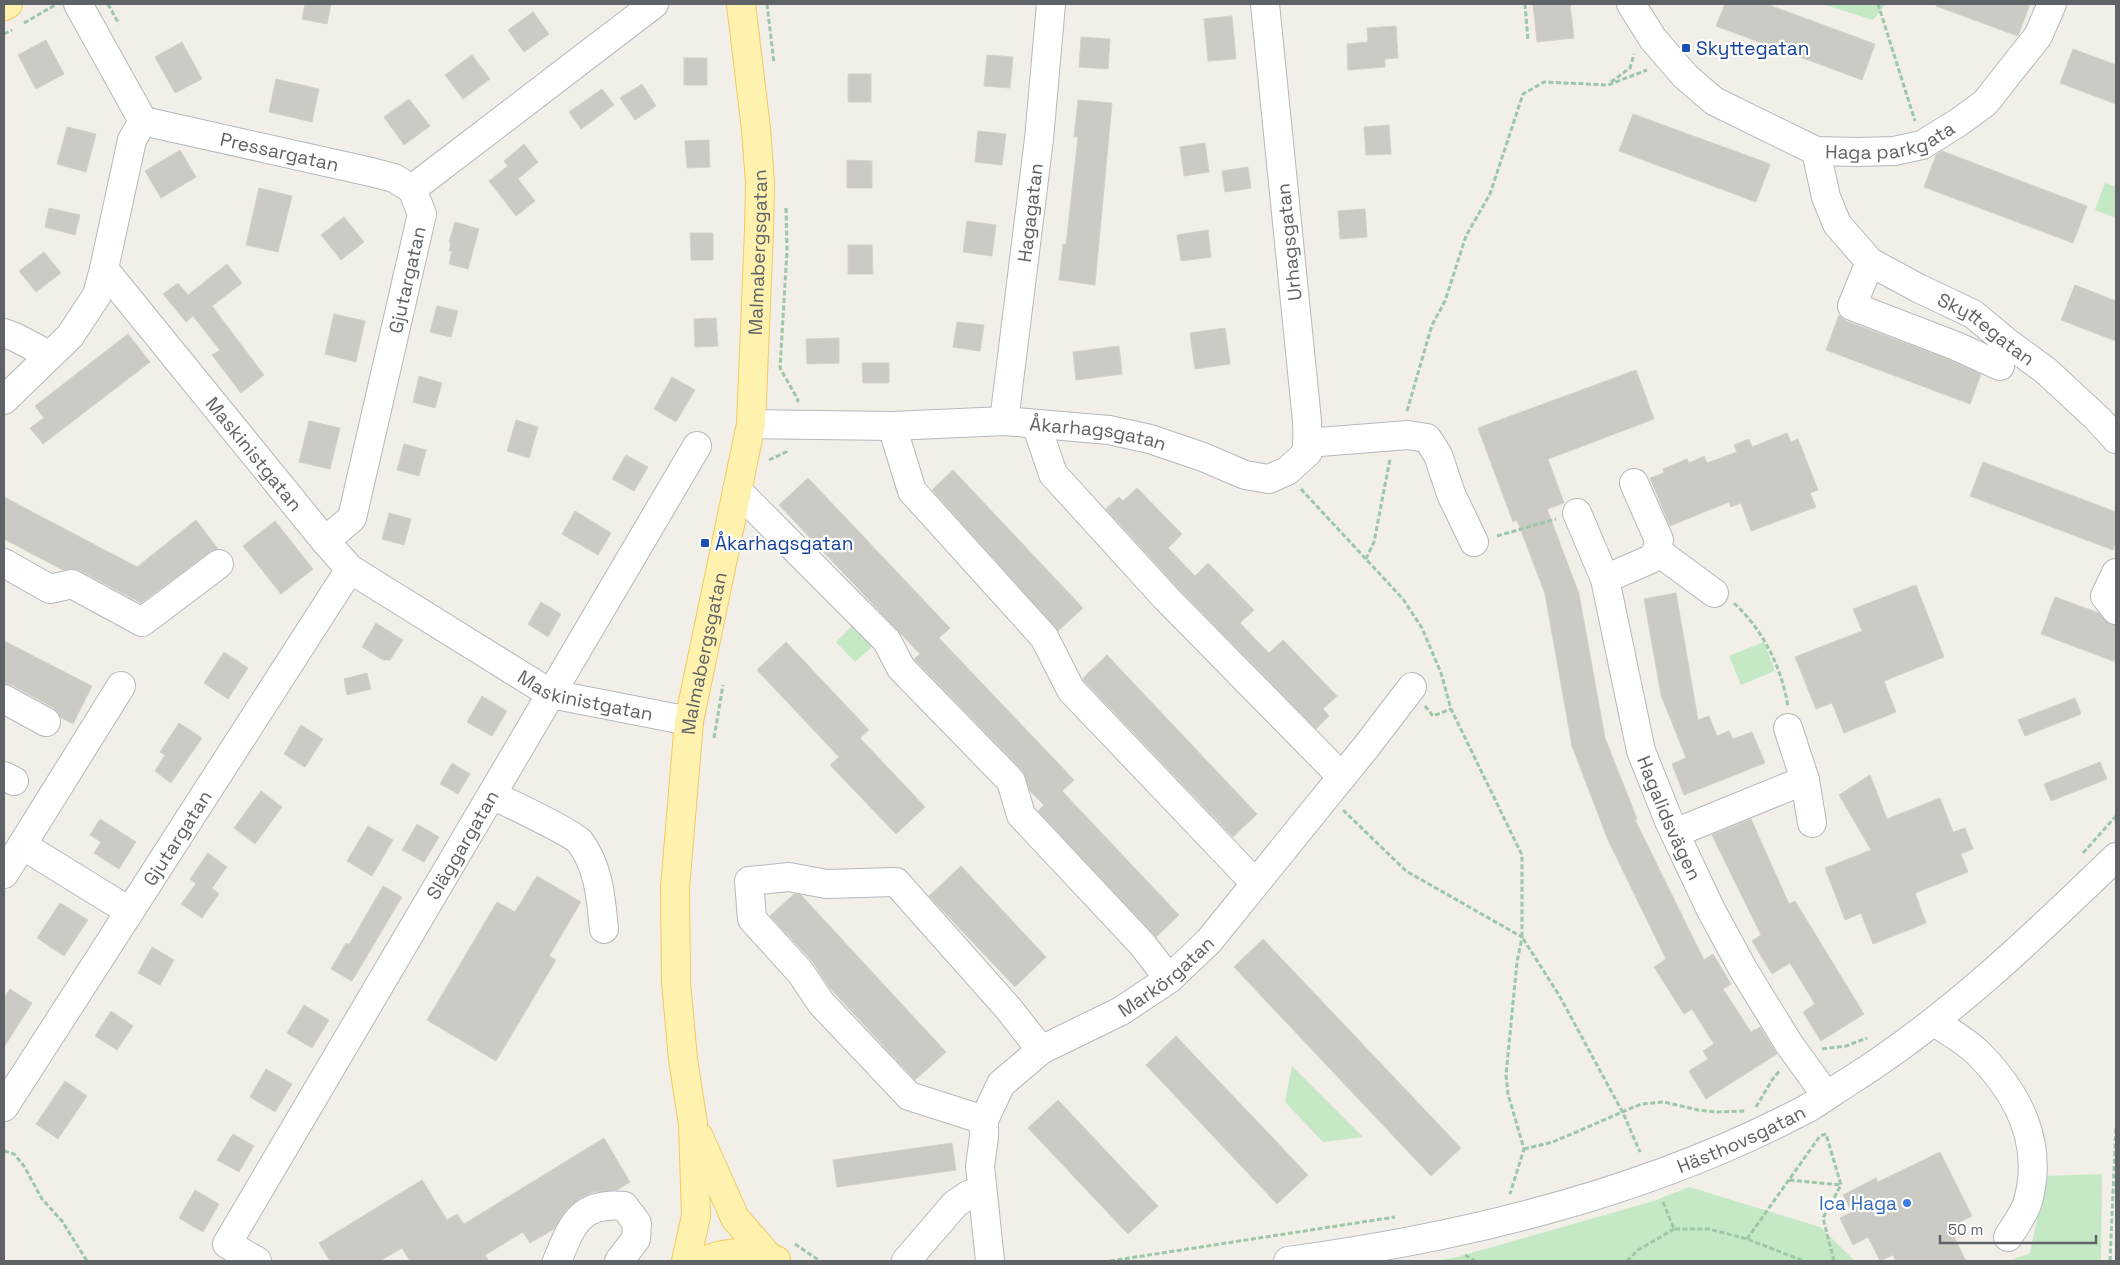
<svg xmlns="http://www.w3.org/2000/svg" width="2120" height="1265" font-family="'Space Grotesk',sans-serif">
	<style>
		.green { fill: #c5e8c5 }
		.building { fill: #cccac5; stroke: #d6d1c6 }
		.lines { fill: none; stroke-linecap: round; stroke-linejoin: round }
		.minor-casing { stroke: #b5b8bc; stroke-width: 30 }
		.major-casing { stroke: #f2c960; stroke-width: 30 }
		.path { stroke: #9cc7a9; stroke-width: 3; stroke-dasharray: 5 2.5; stroke-linecap: butt }
		.minor { stroke: #fff; stroke-width: 28 }
		.major { stroke: #fff2af; stroke-width: 28 }
		.transit-dot { fill: #1a4fb4; stroke: #fff; stroke-width: 2 }
		.shop-dot { fill: #3f7fe0; stroke: #fff; stroke-width: 2 }
		.labels { text-anchor: middle; dominant-baseline: central; stroke-width: 4.5; stroke-linejoin: round; paint-order: stroke }
		.transit-label { font-size: 19px; fill: #164399; stroke: #fff; text-anchor: start }
		.street-label { font-size: 19px; fill: #5f6368; stroke: #fff }
		.shop-label { font-size: 19px; fill: #366cbe; stroke: #fff; text-anchor: end }
	</style>
	<rect width="100%" height="100%" fill="#f1efe8"/>
	<g class="green">
		<path d="M1822,4H1886L1873,20Z"/>
		<path d="M2105,183L2116,187V218L2095,210Z"/>
		<path d="M855,623L875,644L855,662L836,642Z"/>
		<path d="M1764,642L1775,671L1741,685L1729,656Z"/>
		<path d="M1292,1066L1363,1137L1323,1142L1285,1102Z"/>
		<path d="M2102,1174L2101,1261H2009L2030,1253L2046,1176Z"/>
		<path d="M1689,1187L1820,1227L1855,1261H1435L1457,1257L1654,1201Z"/>
	</g>
	<g class="building">
		<path d="M305,4H331L327,24L302,19Z"/>
		<path d="M1533,4H1570L1574,38L1537,42Z"/>
		<path d="M1725,4H1766L1875,44L1862,80L1716,26Z"/>
		<path d="M1937,4H2030L2018,36L1936,6Z"/>
		<path d="M533,12L549,34L524,52L508,30Z"/>
		<path d="M1232,16L1236,59L1208,61L1204,19Z"/>
		<path d="M1396,26L1398,58L1385,59V67L1348,70L1347,44L1368,42L1367,28Z"/>
		<path d="M1081,37L1110,39L1108,69L1079,67Z"/>
		<path d="M46,40L64,74L36,89L18,55Z"/>
		<path d="M182,42L202,79L175,93L155,57Z"/>
		<path d="M2073,49L2116,65V104L2060,83Z"/>
		<path d="M472,55L490,79L463,99L445,75Z"/>
		<path d="M987,55L1013,57L1010,88L984,86Z"/>
		<rect x="684" y="58" width="23" height="27"/>
		<rect x="848" y="74" width="23" height="28"/>
		<path d="M276,79L319,89L312,122L269,112Z"/>
		<path d="M642,84L656,106L635,120L620,98Z"/>
		<path d="M602,89L614,105L581,129L569,112Z"/>
		<path d="M409,99L430,126L404,145L384,117Z"/>
		<path d="M1078,100L1112,103L1095,285L1059,280L1063,244L1066,245L1078,137H1074Z"/>
		<path d="M1633,114L1770,164L1756,202L1619,151Z"/>
		<path d="M1389,125L1391,154L1366,155L1364,127Z"/>
		<path d="M67,127L96,134L86,172L57,164Z"/>
		<path d="M978,131L1006,134L1002,165L975,162Z"/>
		<path d="M709,140L710,167L687,168L685,141Z"/>
		<path d="M1205,143L1209,172L1184,176L1180,147Z"/>
		<path d="M524,144L538,162L518,179L535,201L516,216L489,181L508,166L504,161Z"/>
		<path d="M180,150L196,177L161,198L145,171Z"/>
		<path d="M1942,151L2087,206L2073,243L1924,187L1936,155Z"/>
		<path d="M847,160L872,161V188H847Z"/>
		<path d="M1248,167L1251,188L1225,192L1222,171Z"/>
		<path d="M259,188L292,196L278,252L246,245Z"/>
		<path d="M49,208L80,215L75,235L45,227Z"/>
		<path d="M1365,209L1367,237L1340,239L1338,211Z"/>
		<path d="M344,217L364,242L341,260L321,235Z"/>
		<path d="M967,221L996,225L992,256L963,252Z"/>
		<path d="M455,222L479,229L468,269L449,264L452,251H449L451,243L449,242Z"/>
		<path d="M1208,230L1211,257L1181,261L1177,235Z"/>
		<path d="M690,233H713V260H691Z"/>
		<path d="M848,245H872L873,274H848Z"/>
		<path d="M44,252L61,273L36,292L19,271Z"/>
		<path d="M227,264L242,283L212,306L264,375L241,393L212,355L220,350L193,316L186,322L163,294L178,283L188,295Z"/>
		<path d="M2075,285L2116,301V341L2061,320Z"/>
		<path d="M437,306L458,311L451,337L430,332Z"/>
		<path d="M334,314L365,321L356,362L325,354Z"/>
		<path d="M1839,315L1846,321L1950,360L1981,374L1970,404L1826,350Z"/>
		<path d="M716,318L718,346L695,347L694,319Z"/>
		<path d="M957,322L984,325L980,351L953,347Z"/>
		<path d="M1225,328L1230,364L1195,369L1190,333Z"/>
		<path d="M128,334L150,362L43,444L30,428L44,418L35,406Z"/>
		<path d="M839,338V363L807,364L806,339Z"/>
		<path d="M1119,346L1122,374L1076,380L1073,352Z"/>
		<path d="M862,363H889V383H863Z"/>
		<path d="M1636,370L1654,419L1548,459L1564,503L1547,509L1579,594L1605,738L1637,819L1635,820L1704,960L1713,954L1731,984L1723,989L1751,1032L1760,1027L1777,1054L1706,1099L1689,1071L1708,1059L1703,1051L1714,1044L1692,1009L1684,1014L1654,967L1666,959L1608,840L1572,746L1545,594L1517,520L1513,522L1478,428Z"/>
		<path d="M419,376L442,383L435,408L413,402Z"/>
		<path d="M672,377L695,390L676,422L654,409Z"/>
		<path d="M516,420L538,427L529,458L507,451Z"/>
		<path d="M309,421L340,428L330,469L299,462Z"/>
		<path d="M1787,433L1791,442L1798,439L1818,490L1810,493L1816,507L1751,531L1741,503L1731,507L1729,502L1670,526L1650,478L1664,473L1663,469L1687,459L1689,463L1704,456L1707,463L1737,452L1734,445L1749,439L1752,447Z"/>
		<path d="M404,444L426,450L419,476L397,470Z"/>
		<path d="M626,455L648,467L634,491L612,479Z"/>
		<path d="M1983,462L2116,512V540L2113,550L1970,496Z"/>
		<path d="M953,470L1083,608L1058,631L932,490Z"/>
		<path d="M808,478L950,628L939,638L1074,780L1062,791L1179,915L1156,937L1038,811L1044,805L1030,791L1022,770L914,659L920,654L779,505Z"/>
		<path d="M1137,488L1182,534L1168,548L1195,576L1208,563L1254,610L1240,623L1263,647L1269,653L1283,640L1337,696L1323,709L1329,716L1316,729L1177,587L1106,509L1119,497L1123,501Z"/>
		<path d="M4,497L137,567L196,520L218,549L210,552L141,603L79,570H63L4,539Z"/>
		<path d="M575,511L611,533L598,555L562,534Z"/>
		<path d="M389,513L411,519L404,545L382,539Z"/>
		<path d="M275,521L313,569L281,594L243,546Z"/>
		<path d="M1916,585L1944,657L1884,681L1896,712L1844,733L1832,703L1816,709L1795,657L1862,631L1853,609Z"/>
		<path d="M1676,593L1698,720L1709,716L1717,736L1729,731L1733,739L1752,732L1765,763L1684,795L1672,764L1686,758L1661,695L1644,599Z"/>
		<path d="M2055,597L2099,613L2110,624L2116,625V662L2041,634Z"/>
		<path d="M541,602L561,614L548,637L528,624Z"/>
		<path d="M376,623L403,640L390,660H383L362,647Z"/>
		<path d="M4,641L92,686L73,724L60,717L54,708L12,685L4,683Z"/>
		<path d="M786,642L869,730L860,738L925,807L896,834L830,765L839,757L757,670Z"/>
		<path d="M224,652L248,668L228,699L204,683Z"/>
		<path d="M1107,655L1257,814L1233,837L1084,681L1083,678Z"/>
		<path d="M367,673L371,689L347,695L344,679Z"/>
		<path d="M482,696L507,711L492,736L467,722Z"/>
		<path d="M2075,698L2081,714L2025,736L2018,720Z"/>
		<path d="M179,723L202,738L171,783L155,771L165,755L160,752Z"/>
		<path d="M301,725L323,739L305,767L284,754Z"/>
		<path d="M2100,762L2107,779L2051,801L2044,784Z"/>
		<path d="M452,763L470,774L458,794L440,784Z"/>
		<path d="M1870,775L1887,819L1940,798L1953,832L1965,828L1973,849L1961,854L1968,872L1915,893L1926,923L1873,944L1861,913L1845,920L1825,868L1871,850L1839,795Z"/>
		<path d="M261,791L282,807L255,844L234,828Z"/>
		<path d="M100,819L136,842L119,869L94,853L101,842L90,835Z"/>
		<path d="M1751,819L1789,904L1795,901L1864,1014L1821,1041L1803,1012L1815,1004L1790,963L1772,974L1752,941L1761,935L1712,835Z"/>
		<path d="M417,824L439,837L424,862L402,850Z"/>
		<path d="M368,826L393,840L372,876L347,861Z"/>
		<path d="M208,853L227,867L212,888L219,894L202,918L181,904L196,884L190,879Z"/>
		<path d="M961,866L1046,957L1015,987L929,896Z"/>
		<path d="M537,876L581,902L549,956L556,960L496,1061L427,1020L497,902L515,912Z"/>
		<path d="M383,886L402,897L352,981L331,969L346,943L349,945Z"/>
		<path d="M794,894L801,895L946,1052L915,1080L829,987L813,962L770,916Z"/>
		<path d="M60,903L88,920L64,956L37,938Z"/>
		<path d="M1263,939L1461,1148L1431,1176L1234,967Z"/>
		<path d="M152,947L174,960L160,985L138,973Z"/>
		<path d="M10,989L32,1003L4,1047V998Z"/>
		<path d="M304,1005L329,1020L312,1048L287,1033Z"/>
		<path d="M111,1011L133,1026L117,1050L95,1036Z"/>
		<path d="M1176,1036L1308,1175L1277,1204L1146,1065Z"/>
		<path d="M266,1069L292,1084L275,1112L250,1097Z"/>
		<path d="M65,1081L87,1096L58,1139L36,1124Z"/>
		<path d="M1058,1100L1158,1206L1128,1234L1028,1128Z"/>
		<path d="M233,1134L254,1146L239,1172L217,1160Z"/>
		<path d="M604,1138L630,1182L617,1190L594,1192L580,1198L567,1209L554,1229L530,1243L523,1232L485,1255L489,1261H410L402,1248L380,1261H330L319,1243L422,1180L447,1220L457,1214L464,1224Z"/>
		<path d="M952,1143L956,1170L837,1187L833,1160Z"/>
		<path d="M1940,1152L1972,1216L1949,1227L1966,1261H1896L1893,1255L1880,1261L1868,1237L1853,1245L1840,1218L1852,1212L1843,1195L1876,1178L1878,1182Z"/>
		<path d="M195,1190L219,1204L203,1232L179,1218Z"/>
	</g>
	<g class="lines">
		<g class="minor-casing">
			<g id="minor">
				<path id="s1" d="M78,4L143,121L132,140L104,269L325,541L350,569L551,694L689,721"/>
				<path id="s2" d="M1631,4L1653,39L1685,76L1714,101L1816,151L1857,152L1894,151L1922,145L1959,122L1985,103L2038,36L2052,4"/>
				<path id="s3" d="M143,121L371,172L394,178L412,189"/>
				<path id="s4" d="M1816,151L1826,197L1837,224L1870,262L1918,288L1973,314L2008,343L2045,370L2097,418L2116,439"/>
				<path d="M412,189L654,4"/>
				<path d="M1870,262L1852,306L1956,346L2000,366"/>
				<path d="M4,333L17,338L49,355"/>
				<path d="M4,400L70,336L97,295L104,269"/>
				<path id="s5" d="M1004,421L1039,139L1051,4"/>
				<path id="s6" d="M751,424L892,426L1004,421L1109,430L1150,439L1203,457L1245,475L1269,479L1287,471L1308,452L1307,421L1265,4"/>
				<path d="M1036,424L1053,474L1166,598L1342,777"/>
				<path d="M892,426L912,491L1044,637L1071,690L1255,883"/>
				<path d="M1307,443L1408,435L1427,438L1438,455L1451,494L1474,542"/>
				<path d="M1634,483L1659,540L1657,551L1714,593"/>
				<path d="M737,490L887,641L901,668L1011,781L1021,815L1142,944L1169,979"/>
				<path id="s7" d="M1577,513L1605,579L1641,751L1669,821L1711,910L1743,969L1789,1044L1826,1095"/>
				<path id="s8" d="M325,541L352,518L422,214L412,189"/>
				<path d="M4,563L50,589L72,584L142,622L219,564"/>
				<path d="M2116,573L2105,596L2116,610"/>
				<path d="M1605,579L1651,559L1657,551"/>
				<path d="M4,699L46,722"/>
				<path d="M1788,728L1805,780L1812,823"/>
				<path d="M4,776L14,781"/>
				<path d="M492,795C507,802 573,833 580,842C599,867 601,899 604,929"/>
				<path d="M1675,833L1805,780"/>
				<path d="M22,845L129,911"/>
				<path d="M4,874L121,686"/>
				<path d="M1935,1022C1949,1032 1966,1041 1978,1053C2018,1093 2044,1143 2028,1201C2025,1213 2015,1226 2008,1237"/>
				<path id="s9" d="M4,1107L350,569"/>
				<path d="M984,1120L909,1096L821,1003L801,973L752,919L749,881L789,877L826,884L896,882L1008,1008L1041,1050"/>
				<path id="s10" d="M257,1261L227,1244L697,446"/>
				<path d="M557,1261C572,1225 579,1202 624,1206L637,1223L636,1239L619,1261"/>
				<path d="M906,1261L955,1204L968,1195L982,1192"/>
				<path id="s11" d="M990,1261L980,1166L984,1137V1120L1001,1084L1041,1050L1121,1011L1169,979L1209,941L1366,747L1412,687"/>
				<path id="s12" d="M1288,1261C1467,1237 1648,1193 1808,1108C1822,1100 1835,1090 1848,1082C1947,1020 2032,938 2116,857"/>
			</g>
		</g>
		<g class="major-casing">
			<g id="major">
				<path d="M4,6L8,4"/>
				<path d="M699,1137L735,1218L767,1255"/>
				<path id="s13" d="M686,1261L696,1216L693,1124L683,1059L676,982L675,888L689,721L751,424L759,230L760,183L756,129L741,4"/>
				<path d="M702,1261C727,1252 751,1248 776,1260"/>
			</g>
		</g>
		<g class="path">
			<path d="M108,4L119,24"/>
			<path d="M767,4L774,63"/>
			<path d="M1525,4L1528,41"/>
			<path d="M1878,4L1915,121"/>
			<path d="M24,23L55,5"/>
			<path d="M4,34L12,30"/>
			<path d="M1611,82L1630,68L1634,54"/>
			<path d="M786,208L787,251L780,368L798,400L797,402"/>
			<path d="M1407,411L1432,325L1445,301L1466,236L1490,194L1523,94L1544,82L1608,85L1647,70"/>
			<path d="M769,460L786,452L787,448"/>
			<path d="M1301,489L1403,599L1422,628L1441,673L1451,709L1522,855V937L1559,995L1623,1113L1640,1152"/>
			<path d="M1497,536L1556,519"/>
			<path d="M1366,559L1374,542L1390,459"/>
			<path d="M1734,603C1763,630 1781,666 1788,706"/>
			<path d="M1425,706L1433,716L1451,709"/>
			<path d="M714,738L723,685"/>
			<path d="M1343,810L1406,871L1522,937L1517,962L1506,1075L1508,1094L1524,1149L1510,1194"/>
			<path d="M2083,853L2116,816"/>
			<path d="M1822,1049L1846,1046L1867,1038"/>
			<path d="M1756,1107L1772,1080L1780,1070"/>
			<path d="M1524,1149L1553,1142L1641,1104L1664,1102L1698,1110L1717,1112L1746,1111"/>
			<path d="M4,1151L14,1154L24,1166L42,1199L62,1221L87,1261"/>
			<path d="M1663,1202L1674,1229H1709L1747,1239L1804,1261"/>
			<path d="M1747,1239L1820,1136L1826,1134L1841,1185L1789,1180"/>
			<path d="M795,1244L820,1261"/>
			<path d="M1465,1255L1475,1261"/>
			<path d="M1110,1261L1395,1217"/>
			<path d="M1627,1261L1638,1250L1674,1229"/>
			<path d="M1834,1261L1823,1218L1841,1185"/>
			<path d="M2110,1261L2116,1126"/>
		</g>
		<use href="#minor" class="minor"/>
		<use href="#major" class="major"/>
	</g>
	<g class="transit-dot">
		<rect x="1681" y="43" width="10" height="10" rx="2.5"/>
		<rect x="700" y="538" width="10" height="10" rx="2.5"/>
	</g>
	<circle class="shop-dot" cx="1907" cy="1203" r="5"/>
	<g class="labels">
		<g class="transit-label">
			<text x="1696" y="48">Skyttegatan</text>
			<text x="715" y="543">Åkarhagsgatan</text>
		</g>
		<g class="street-label">
			<text stroke="none"><textPath href="#s2" startOffset="318">Haga parkgata</textPath></text>
			<text stroke="none"><textPath href="#s3" startOffset="140">Pressargatan</textPath></text>
			<text stroke="none"><textPath href="#s5" startOffset="210">Hagagatan</textPath></text>
			<text transform="translate(1289 242) rotate(-96)">Urhagsgatan</text>
			<text stroke="none"><textPath href="#s13" startOffset="1018">Malmabergsgatan</textPath></text>
			<text stroke="none"><textPath href="#s8" startOffset="280">Gjutargatan</textPath></text>
			<text stroke="none"><textPath href="#s4" startOffset="261">Skyttegatan</textPath></text>
			<text stroke="none"><textPath href="#s6" startOffset="348">Åkarhagsgatan</textPath></text>
			<text stroke="none"><textPath href="#s1" startOffset="526">Maskinistgatan</textPath></text>
			<text stroke="none"><textPath href="#s13" startOffset="612">Malmabergsgatan</textPath></text>
			<text stroke="none"><textPath href="#s1" startOffset="946">Maskinistgatan</textPath></text>
			<text stroke="none"><textPath href="#s7" startOffset="320">Hagalidsvägen</textPath></text>
			<text stroke="none"><textPath href="#s9" startOffset="320">Gjutargatan</textPath></text>
			<text stroke="none"><textPath href="#s10" startOffset="498">Släggargatan</textPath></text>
			<text stroke="none"><textPath href="#s11" startOffset="380">Markörgatan</textPath></text>
			<text stroke="none"><textPath href="#s12" startOffset="471">Hästhovsgatan</textPath></text>
		</g>
		<g class="shop-label">
			<text x="1897" y="1203">Ica Haga</text>
		</g>
	</g>
	<rect width="2120" height="1265" fill="none" stroke="#5f6368" stroke-width="10"/>
	<path d="M1940 1235v8h156v-8" fill="none" stroke="#5f6368" stroke-width="2.5"/>
	<text x="1948" y="1235" font-size="15" fill="#5f6368" stroke="#ffffff" stroke-width="4" paint-order="stroke">50 m</text>
</svg>
